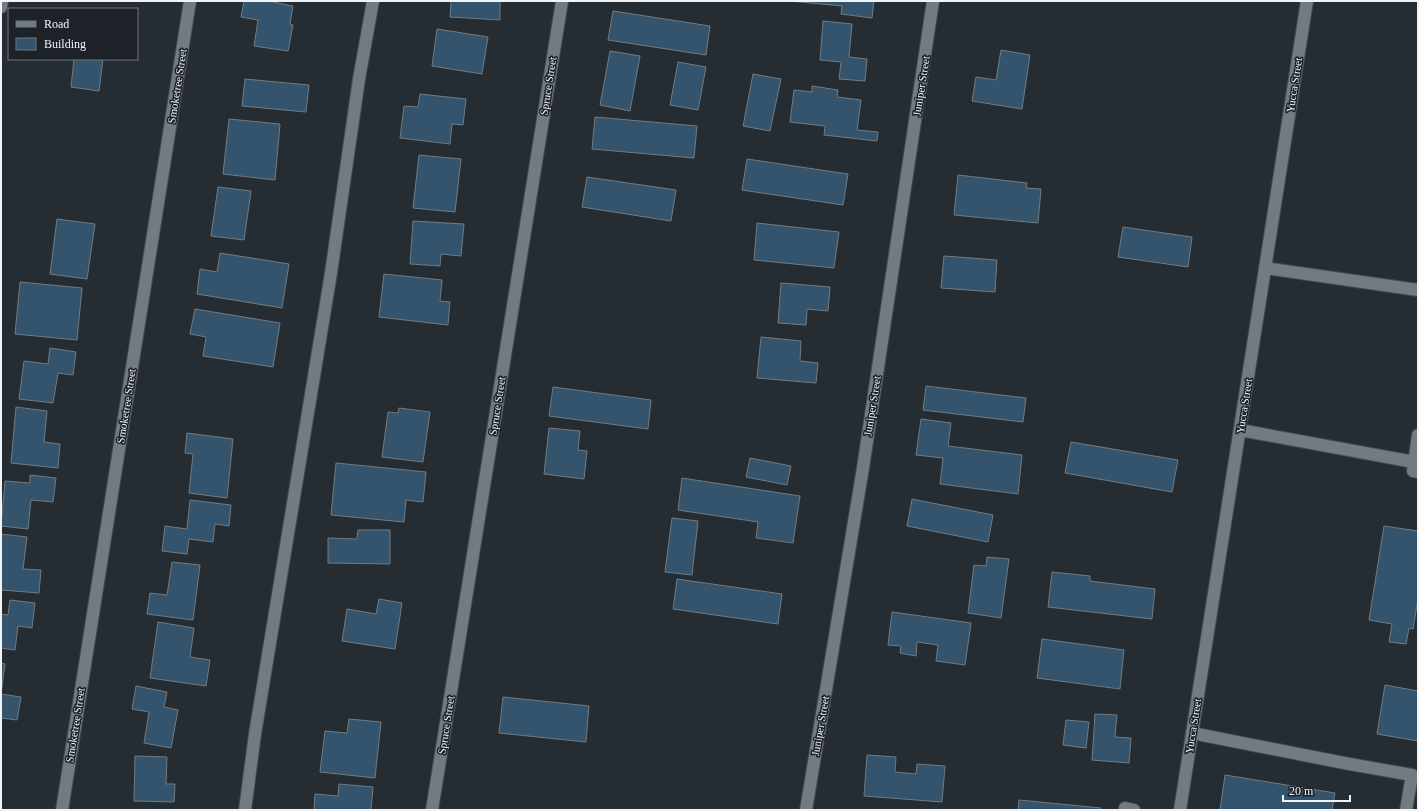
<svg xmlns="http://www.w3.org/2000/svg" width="1419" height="811" font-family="Georgia,serif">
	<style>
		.building { fill: #33546c; stroke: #737b81 }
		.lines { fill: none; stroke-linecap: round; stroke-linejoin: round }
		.minor-casing { stroke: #444b4f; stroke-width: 14 }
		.minor { stroke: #727b81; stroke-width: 12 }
		.labels { text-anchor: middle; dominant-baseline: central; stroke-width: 3; stroke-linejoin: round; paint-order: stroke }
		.street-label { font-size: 11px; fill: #f0f4f8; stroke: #1c2228 }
	</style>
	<rect width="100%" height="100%" fill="#252c32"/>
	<g class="building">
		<path d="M244,1H268L293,6L290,24L293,25L288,51L254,46L258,20L241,17Z"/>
		<path d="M451,1H500V20L450,17Z"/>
		<path d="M790,1H874L872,18L841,14L842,6Z"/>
		<path d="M613,11L710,26L706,55L608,40Z"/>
		<path d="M823,21L852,24L849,57L867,59L865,81L839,79L841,62L820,60Z"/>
		<path d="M437,29L488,37L482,74L432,66Z"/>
		<path d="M1001,50L1030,55L1022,109L972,101L976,77L996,80Z"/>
		<path d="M610,51L640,56L630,111L600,105Z"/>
		<path d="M74,59H103L99,91L71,87Z"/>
		<path d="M678,62L706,67L698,110L670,105Z"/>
		<path d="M753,74L781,79L770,131L743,126Z"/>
		<path d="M245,79L309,85L306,112L242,106Z"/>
		<path d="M812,86L838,90L837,97L861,100L857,130L878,132L877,141L824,135L825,126L790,122L794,90L812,92Z"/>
		<path d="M420,94L466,99L463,125L452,124L450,144L400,138L404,106L418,107Z"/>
		<path d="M595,117L697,126L694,158L592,149Z"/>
		<path d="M229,119L280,124L275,180L223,174Z"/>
		<path d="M419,155L461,159L455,212L413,208Z"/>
		<path d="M747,159L848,174L843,205L742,190Z"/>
		<path d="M958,175L1027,183L1026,188L1041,189L1038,223L954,215Z"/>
		<path d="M587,177L676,190L671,221L582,207Z"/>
		<path d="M218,187L251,191L244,240L211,236Z"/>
		<path d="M57,219L95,224L87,279L50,274Z"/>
		<path d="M413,221L464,224L461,256L441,254L440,266L410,264Z"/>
		<path d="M757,223L839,232L834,268L754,260Z"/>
		<path d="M1123,227L1192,237L1188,267L1118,257Z"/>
		<path d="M220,253L289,264L282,308L197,294L200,269L217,272Z"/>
		<path d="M944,256L997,260L995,292L941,288Z"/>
		<path d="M384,274L442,280L440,301L450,302L448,325L379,317Z"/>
		<path d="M20,282L82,288L77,340L15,334Z"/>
		<path d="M781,283L830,287L828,311L807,309L806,325L778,323Z"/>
		<path d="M195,309L280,323L273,367L203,356L206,337L190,334Z"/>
		<path d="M761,337L801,341L800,361L818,363L816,383L757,378Z"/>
		<path d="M50,348L76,352L73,375L58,373L53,403L19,399L24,361L48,364Z"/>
		<path d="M926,386L1026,398L1023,422L923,410Z"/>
		<path d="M553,387L651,400L648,429L549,416Z"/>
		<path d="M16,407L47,411L44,442L60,444L58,468L11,463Z"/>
		<path d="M399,408L430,412L423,462L382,457L388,412L398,413Z"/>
		<path d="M921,419L951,423L948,446L1022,455L1018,494L940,484L943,458L916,455Z"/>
		<path d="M549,428L580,431L578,450L587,451L584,479L544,474Z"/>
		<path d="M187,433L233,439L227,498L189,493L193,454L185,453Z"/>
		<path d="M1071,442L1178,460L1172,492L1065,473Z"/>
		<path d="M750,458L791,466L787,485L746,477Z"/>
		<path d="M336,463L426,472L423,502L406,500L404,522L331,515Z"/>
		<path d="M30,475L56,478L53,502L31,500L28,529L1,526L5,481L30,483Z"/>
		<path d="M682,478L800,496L793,543L756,538L758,522L678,510Z"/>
		<path d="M912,499L993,515L988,542L907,526Z"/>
		<path d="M190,500L231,505L229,526L215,524L213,542L189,539L187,554L162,551L165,526L187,529Z"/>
		<path d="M672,518L698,521L692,575L665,572Z"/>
		<path d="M1384,526L1418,531V599L1413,629L1409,628L1406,644L1389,642L1392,624L1369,620Z"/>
		<path d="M358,530H390V564L328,563V538L357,539Z"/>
		<path d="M1,534L27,537L23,569L41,570L39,593L1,590Z"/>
		<path d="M987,557L1009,559L1001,618L968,613L974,565L986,566Z"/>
		<path d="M172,562L200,565L193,620L147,614L150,593L167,595Z"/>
		<path d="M1052,572L1090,576V581L1155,589L1152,619L1048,607Z"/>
		<path d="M677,579L782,594L778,624L673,609Z"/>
		<path d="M379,599L402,603L395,649L342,641L347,609L376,614Z"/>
		<path d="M10,600L35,603L32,628L18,626L15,650L1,648V614L8,615Z"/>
		<path d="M892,612L971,623L965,665L936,661L938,645L917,642L916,656L900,653L901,646L888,645Z"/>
		<path d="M158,622L194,628L190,657L210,660L206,686L150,678Z"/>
		<path d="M1042,639L1124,650L1120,689L1037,678Z"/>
		<path d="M1,663L5,664L1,694L21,697L17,720L1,718Z"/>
		<path d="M1385,685L1418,691V741L1377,734Z"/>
		<path d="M136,686L167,692L164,707L178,710L171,748L144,743L149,712L132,709Z"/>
		<path d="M503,697L589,706L586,742L499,733Z"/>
		<path d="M1095,714L1117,715L1115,737L1131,738L1129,763L1092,760Z"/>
		<path d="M349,719L381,722L375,778L320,772L325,731L347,733Z"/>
		<path d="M1066,720L1089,722L1086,748L1063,745Z"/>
		<path d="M867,755L896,757L895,772L916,774L917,764L945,766L942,802L864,796Z"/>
		<path d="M135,756L167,757L166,784H175L174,802L134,801Z"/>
		<path d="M1225,775L1335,793L1332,810H1220Z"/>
		<path d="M339,784L373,787L371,810H314L315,794L338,796Z"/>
		<path d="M1019,800L1101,808V810H1018Z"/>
	</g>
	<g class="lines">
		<g class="minor-casing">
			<g id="minor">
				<path d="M1,7L2,1"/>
				<path d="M1265,268L1418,290"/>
				<path d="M1240,430L1414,462"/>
				<path d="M1418,435L1413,471L1418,472"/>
				<path d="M1192,733L1344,763L1412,775L1406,810"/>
				<path d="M1125,808L1134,810"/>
				<path d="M62,810L190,1"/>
				<path d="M245,810L255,734L331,273L359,79L373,1"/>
				<path d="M432,810L562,1"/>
				<path d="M806,810L863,468L933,1"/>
				<path d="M1180,810L1307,1"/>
			</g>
		</g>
		<use href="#minor" class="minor"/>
	</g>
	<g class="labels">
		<g class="street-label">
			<text transform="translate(1294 85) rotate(-81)">Yucca Street</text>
			<text transform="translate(177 86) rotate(-81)">Smoketree Street</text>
			<text transform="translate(548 86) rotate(-81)">Spruce Street</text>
			<text transform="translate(921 86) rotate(-81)">Juniper Street</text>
			<text transform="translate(126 406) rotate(-81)">Smoketree Street</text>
			<text transform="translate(497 406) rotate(-81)">Spruce Street</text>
			<text transform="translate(872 406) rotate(-81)">Juniper Street</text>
			<text transform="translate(1244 406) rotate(-81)">Yucca Street</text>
			<text transform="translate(75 725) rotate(-81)">Smoketree Street</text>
			<text transform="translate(446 725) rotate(-81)">Spruce Street</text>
			<text transform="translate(820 726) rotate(-80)">Juniper Street</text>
			<text transform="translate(1193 726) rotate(-81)">Yucca Street</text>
		</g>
	</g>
	<rect width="1419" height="811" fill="none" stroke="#f0f4f8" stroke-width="4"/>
	<rect x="8" y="8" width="130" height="52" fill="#1c2228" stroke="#71767b"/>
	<rect x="16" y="21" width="20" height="6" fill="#727b81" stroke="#71767b"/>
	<text x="44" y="28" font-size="12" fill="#f0f4f8">Road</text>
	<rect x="16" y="38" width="20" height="12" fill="#33546c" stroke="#71767b"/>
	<text x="44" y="48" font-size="12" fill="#f0f4f8">Building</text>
	<path d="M1283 795v6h67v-6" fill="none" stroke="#f0f4f8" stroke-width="2"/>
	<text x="1289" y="795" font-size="12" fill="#f0f4f8" stroke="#1c2228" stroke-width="3" paint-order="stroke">20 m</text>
</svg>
